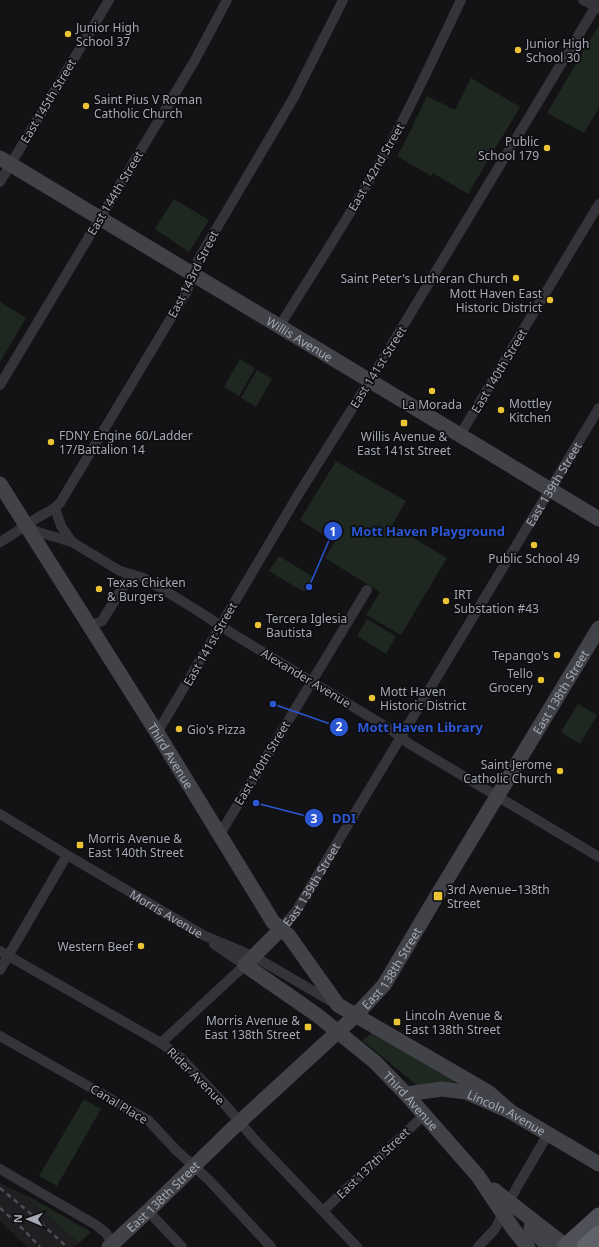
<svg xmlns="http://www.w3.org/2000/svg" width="599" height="1247" font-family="'Noto Sans',sans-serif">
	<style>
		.built { fill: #1f1f22 }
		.green { fill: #1f2721 }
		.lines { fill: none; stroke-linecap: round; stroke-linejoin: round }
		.street { stroke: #34343a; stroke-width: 10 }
		.secondary { stroke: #424349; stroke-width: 15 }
		.primary { stroke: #505158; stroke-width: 17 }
		.highway { stroke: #60626a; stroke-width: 19 }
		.rail { stroke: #4d4e54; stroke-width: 2.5; stroke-dasharray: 5 4; stroke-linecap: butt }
		.poi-dot { fill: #ebc435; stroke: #0e0e10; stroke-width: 1.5 }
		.labels { text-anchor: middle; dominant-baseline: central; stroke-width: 3.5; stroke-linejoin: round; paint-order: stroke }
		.poi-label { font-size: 12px; fill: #a5a8b5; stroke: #0e0e10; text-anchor: start }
		.street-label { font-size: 12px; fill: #a5a8b5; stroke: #0e0e10 }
		.leader { fill: none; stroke: #2b57d4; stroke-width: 1.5 }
		.callout-dot { fill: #2b57d4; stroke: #0e0e10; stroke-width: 1.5 }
		.mark-label { font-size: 12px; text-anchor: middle; font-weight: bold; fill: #fff }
		.callout-label { font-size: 13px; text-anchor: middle; font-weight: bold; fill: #2b57d4; stroke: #0e0e10; stroke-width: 3.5; stroke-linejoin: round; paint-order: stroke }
	</style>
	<rect width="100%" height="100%" fill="#131315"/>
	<path class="built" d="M0,1183L25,1195L79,1243L74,1247H27L0,1221Z"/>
	<g class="green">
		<path d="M599,25V108L584,133L547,113Z"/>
		<path d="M471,78L520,107L468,194L433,173L431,176L397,156L405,142L427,96L455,110Z"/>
		<path d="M174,199L209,220L189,252L155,229Z"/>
		<path d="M0,302L26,318L0,362Z"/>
		<path d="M240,359L255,368L239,396L224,387Z"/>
		<path d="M257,370L272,379L256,407L241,398Z"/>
		<path d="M336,461L406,501L392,525L447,558L401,635L366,615L380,592L325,558L335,542L300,520Z"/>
		<path d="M279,556L313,577L304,592L269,571Z"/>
		<path d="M367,619L396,636L386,654L357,636Z"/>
		<path d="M578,704L597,715L580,744L561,732Z"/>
		<path d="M374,1032L457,1082H443L419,1087L362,1040Z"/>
		<path d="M84,1099L101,1109L57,1186L39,1176Z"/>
		<path d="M25,1195H26L91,1232L79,1243Z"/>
	</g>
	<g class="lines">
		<g class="street">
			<path d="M583,0L599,8"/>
			<path d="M0,182L109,0"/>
			<path d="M279,327C318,264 359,202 394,137C418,92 439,46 461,0"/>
			<path d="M0,385L195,60L227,0"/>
			<path d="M460,435L599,204"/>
			<path d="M55,508L61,526L72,542"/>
			<path d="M28,527L38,532L72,542L120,571L144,578L195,609L230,632L393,731L408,743L599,857"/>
			<path d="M0,542C13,535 24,526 37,518C45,513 54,510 60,503L186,293L198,260L294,97L343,0"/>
			<path d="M90,626L102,621L131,574"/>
			<path d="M157,733L298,495L377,369L599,1"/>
			<path id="s1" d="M0,814L67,855L205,936L239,950L262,961L334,1003"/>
			<path d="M220,834L367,590"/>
			<path id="s2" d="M281,929L296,911L599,408"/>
			<path d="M0,951L161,1043L180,1057L228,1108L254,1139L357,1247"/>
			<path d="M0,970L67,855"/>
			<path d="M0,1036L148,1120L176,1150L209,1180L271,1247"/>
			<path d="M161,1043L245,965L214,944"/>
			<path d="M0,1169L96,1225L106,1233L114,1247"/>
			<path d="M148,1211L182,1247"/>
			<path d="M323,1211L424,1115"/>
			<path d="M478,1247L495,1229L517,1187L548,1134"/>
		</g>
		<g class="secondary">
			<path id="s3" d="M0,158L599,519"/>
			<path id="s4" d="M0,484L161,739L273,922L289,936L338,1005L488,1092L511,1112"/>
			<path id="s5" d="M281,929L245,965L317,1015L375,1062L406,1094L478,1176L514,1230L528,1247"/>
			<path id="s6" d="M406,1094L442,1089L466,1092L511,1112L599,1164"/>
			<path d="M494,1190L567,1247"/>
			<path d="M531,1228L549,1247"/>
			<path id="s7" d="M109,1247L148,1211L232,1129L356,1015L384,985L432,904L599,628"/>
		</g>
		<path class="primary" d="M565,1247L599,1216"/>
		<path class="highway" d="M586,1247L599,1235"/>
		<g class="rail">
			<path d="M0,1188L31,1214L67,1247"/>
			<path d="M0,1208L23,1229L40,1247"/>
		</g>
	</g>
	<g class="poi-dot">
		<circle cx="68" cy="34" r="4"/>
		<circle cx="518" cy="50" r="4"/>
		<circle cx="86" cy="106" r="4"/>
		<circle cx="547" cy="148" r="4"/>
		<circle cx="516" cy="278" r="4"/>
		<circle cx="550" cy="300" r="4"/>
		<circle cx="432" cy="391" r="4"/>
		<circle cx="501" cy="410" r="4"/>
		<rect x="400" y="419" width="8" height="8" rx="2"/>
		<circle cx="51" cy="442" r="4"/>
		<circle cx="534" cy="545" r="4"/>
		<circle cx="99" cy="589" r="4"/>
		<circle cx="446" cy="601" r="4"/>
		<circle cx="258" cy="625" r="4"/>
		<circle cx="557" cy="655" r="4"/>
		<circle cx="541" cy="680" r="4"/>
		<circle cx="372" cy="698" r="4"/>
		<circle cx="179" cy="729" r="4"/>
		<circle cx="560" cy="771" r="4"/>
		<rect x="76" y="841" width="8" height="8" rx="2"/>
		<rect x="433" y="891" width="10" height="10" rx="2"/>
		<circle cx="141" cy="946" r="4"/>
		<rect x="393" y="1018" width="8" height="8" rx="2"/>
		<rect x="304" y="1023" width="8" height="8" rx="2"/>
	</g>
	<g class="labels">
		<g class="poi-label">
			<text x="76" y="27">Junior High<tspan x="76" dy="14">School 37</tspan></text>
			<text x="526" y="43">Junior High<tspan x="526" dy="14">School 30</tspan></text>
			<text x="94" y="99">Saint Pius V Roman<tspan x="94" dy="14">Catholic Church</tspan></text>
			<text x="539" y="141" text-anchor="end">Public<tspan x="539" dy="14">School 179</tspan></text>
			<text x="508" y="278" text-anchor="end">Saint Peter's Lutheran Church</text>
			<text x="542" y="293" text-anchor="end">Mott Haven East<tspan x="542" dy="14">Historic District</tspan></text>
			<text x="509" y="403">Mottley<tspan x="509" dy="14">Kitchen</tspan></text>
			<text x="432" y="404" text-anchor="middle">La Morada</text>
			<text x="59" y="435">FDNY Engine 60/Ladder<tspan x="59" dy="14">17/Battalion 14</tspan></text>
			<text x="404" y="436" text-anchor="middle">Willis Avenue &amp;<tspan x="404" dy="14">East 141st Street</tspan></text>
			<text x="534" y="558" text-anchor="middle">Public School 49</text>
			<text x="107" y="582">Texas Chicken<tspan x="107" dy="14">&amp; Burgers</tspan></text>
			<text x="454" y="594">IRT<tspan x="454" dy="14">Substation #43</tspan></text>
			<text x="266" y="618">Tercera Iglesia<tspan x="266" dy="14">Bautista</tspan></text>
			<text x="549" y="655" text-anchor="end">Tepango's</text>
			<text x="533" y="673" text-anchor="end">Tello<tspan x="533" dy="14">Grocery</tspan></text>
			<text x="380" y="691">Mott Haven<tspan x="380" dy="14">Historic District</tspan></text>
			<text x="187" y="729">Gio's Pizza</text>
			<text x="552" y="764" text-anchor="end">Saint Jerome<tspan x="552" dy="14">Catholic Church</tspan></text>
			<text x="88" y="838">Morris Avenue &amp;<tspan x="88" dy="14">East 140th Street</tspan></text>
			<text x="447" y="889">3rd Avenue–138th<tspan x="447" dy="14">Street</tspan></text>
			<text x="133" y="946" text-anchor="end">Western Beef</text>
			<text x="405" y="1015">Lincoln Avenue &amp;<tspan x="405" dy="14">East 138th Street</tspan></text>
			<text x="300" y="1020" text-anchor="end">Morris Avenue &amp;<tspan x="300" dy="14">East 138th Street</tspan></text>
		</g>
		<g class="street-label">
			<text transform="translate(48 101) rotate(-59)">East 145th Street</text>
			<text transform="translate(376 167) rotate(-60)">East 142nd Street</text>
			<text transform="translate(115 193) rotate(-59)">East 144th Street</text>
			<text transform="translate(193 274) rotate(-63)">East 143rd Street</text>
			<text stroke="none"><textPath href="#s3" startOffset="350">Willis Avenue</textPath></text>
			<text transform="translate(378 367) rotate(-58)">East 141st Street</text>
			<text transform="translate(499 371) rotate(-59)">East 140th Street</text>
			<text stroke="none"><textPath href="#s2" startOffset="522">East 139th Street</textPath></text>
			<text transform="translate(210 644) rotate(-60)">East 141st Street</text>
			<text transform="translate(306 678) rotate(31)">Alexander Avenue</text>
			<text stroke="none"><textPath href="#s7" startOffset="722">East 138th Street</textPath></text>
			<text stroke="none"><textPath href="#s4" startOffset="321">Third Avenue</textPath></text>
			<text transform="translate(262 763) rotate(-59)">East 140th Street</text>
			<text stroke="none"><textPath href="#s2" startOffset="54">East 139th Street</textPath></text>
			<text stroke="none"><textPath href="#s1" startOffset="194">Morris Avenue</textPath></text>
			<text stroke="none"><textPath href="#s7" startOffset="398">East 138th Street</textPath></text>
			<text transform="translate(196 1076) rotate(45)">Rider Avenue</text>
			<text stroke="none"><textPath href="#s5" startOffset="266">Third Avenue</textPath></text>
			<text transform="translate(119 1104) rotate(31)">Canal Place</text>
			<text stroke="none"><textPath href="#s6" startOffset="106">Lincoln Avenue</textPath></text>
			<text transform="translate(373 1163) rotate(-44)">East 137th Street</text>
			<text stroke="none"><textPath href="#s7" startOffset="74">East 138th Street</textPath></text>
		</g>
	</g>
	<path class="leader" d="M309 587L333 531M273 704L339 727M256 803L314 818"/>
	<g class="callout-dot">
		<circle cx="309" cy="587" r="4"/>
		<circle cx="273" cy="704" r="4"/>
		<circle cx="256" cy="803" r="4"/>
		<circle cx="333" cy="531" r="10"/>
		<circle cx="339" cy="727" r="10"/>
		<circle cx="314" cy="818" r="10"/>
	</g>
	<g class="mark-label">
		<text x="333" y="536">1</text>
		<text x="339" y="731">2</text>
		<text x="314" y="823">3</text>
	</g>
	<g class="callout-label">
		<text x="428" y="536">Mott Haven Playground</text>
		<text x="420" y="732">Mott Haven Library</text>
		<text x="344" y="823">DDI</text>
	</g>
	<g transform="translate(28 1219) rotate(272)" stroke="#0e0e10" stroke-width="3" paint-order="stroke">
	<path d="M0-3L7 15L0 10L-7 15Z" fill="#a5a8b5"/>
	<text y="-6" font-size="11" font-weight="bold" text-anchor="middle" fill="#a5a8b5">N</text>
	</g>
</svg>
